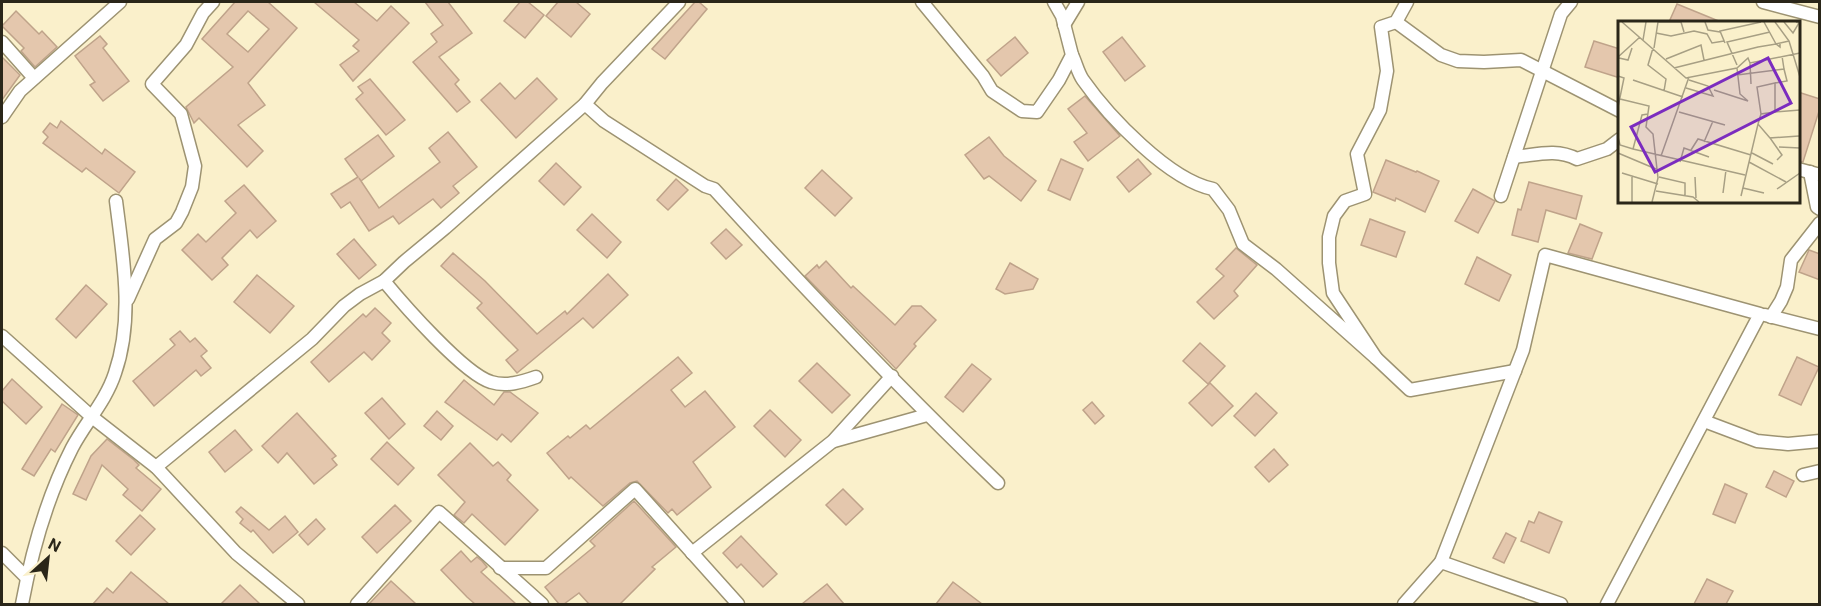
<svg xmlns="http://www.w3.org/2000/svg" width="1821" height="606" font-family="Roboto,sans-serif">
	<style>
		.building { fill: #e4c7ad; stroke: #bfa38a; stroke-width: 1.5; fill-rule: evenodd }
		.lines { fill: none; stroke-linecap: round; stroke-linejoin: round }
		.street-casing { stroke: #9d9372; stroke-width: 15 }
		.street { stroke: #fff; stroke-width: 12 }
		.inset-road { fill: none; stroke: #a79f84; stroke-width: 1.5 }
		.view { fill: #7b2cbf; fill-opacity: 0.15; stroke: #7b2cbf; stroke-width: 3 }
		.inset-edge { fill: none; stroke: #2a2619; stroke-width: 3 }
	</style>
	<rect width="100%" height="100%" fill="#faf0cb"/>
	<g class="building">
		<path d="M235,2H268L297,28L248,83L265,105L238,125L263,151L247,167L199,118L194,123L186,107L233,67L202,39ZM248,11L269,29L248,52L227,34Z"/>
		<path d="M314,2H354L377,21L391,6L409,23L353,81L340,65L359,51L353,46L359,40Z"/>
		<path d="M425,2H448L472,33L439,57L459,80L455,84L470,102L457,112L413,62L437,42L431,34L443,25Z"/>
		<path d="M520,2H528L544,15L525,38L504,21Z"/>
		<path d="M558,2H576L590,14L571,37L546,16Z"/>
		<path d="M695,2H699L707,9L665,59L652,49Z"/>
		<path d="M1677,4L1721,22H1669Z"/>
		<path d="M16,11L39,34L42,31L57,47L35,67L21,51L24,48L2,26Z"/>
		<path d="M100,36L107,44L103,48L129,81L103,101L90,85L95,82L75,56Z"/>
		<path d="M1015,37L1028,53L1001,76L987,60Z"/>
		<path d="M1122,37L1145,66L1125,81L1103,52Z"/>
		<path d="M1594,41L1620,49V78L1585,67Z"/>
		<path d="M2,57L20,75L2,100Z"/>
		<path d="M537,78L557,99L516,138L481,100L500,83L515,99Z"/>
		<path d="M370,79L405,120L386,135L356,99L363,93L358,87Z"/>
		<path d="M1798,92L1820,99V108L1803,162L1798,161Z"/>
		<path d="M1085,96L1120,136L1088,161L1074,142L1087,133L1068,109Z"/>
		<path d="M61,121L102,154L105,149L135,172L119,193L86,168L82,172L43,143L48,137L43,132L50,123L57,128Z"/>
		<path d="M448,132L477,167L453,186L459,193L441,208L433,199L399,224L393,216L369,231L350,202L341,208L331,194L358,177L345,159L378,135L394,156L361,181L359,178L379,208L440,162L429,148Z"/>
		<path d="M989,137L1004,156L1036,181L1021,201L989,176L984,179L965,155Z"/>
		<path d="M1061,159L1083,169L1070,200L1048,190Z"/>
		<path d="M1138,159L1151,174L1129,192L1117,177Z"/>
		<path d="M1386,160L1416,172L1417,171L1439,181L1425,212L1396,198L1395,201L1373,192Z"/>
		<path d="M556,163L581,187L564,205L539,181Z"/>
		<path d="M822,170L852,198L835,216L805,188Z"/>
		<path d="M676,179L688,190L668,210L657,200Z"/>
		<path d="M1529,182L1582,196L1576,219L1546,210L1538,242L1512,235L1518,209L1521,210Z"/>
		<path d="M244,185L276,221L257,238L250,230L222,258L228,265L212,280L182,250L198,234L206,242L236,213L225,201Z"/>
		<path d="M1473,189L1495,201L1478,233L1455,221Z"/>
		<path d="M592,214L621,242L607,258L577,230Z"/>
		<path d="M1370,219L1405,232L1396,257L1361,245Z"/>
		<path d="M1580,224L1602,233L1592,259L1568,253Z"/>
		<path d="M726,229L742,245L726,259L711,243Z"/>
		<path d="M354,239L376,265L359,279L337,254Z"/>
		<path d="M1236,248L1257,265L1234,291L1238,296L1214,319L1197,302L1224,276L1216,269Z"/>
		<path d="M1809,250L1820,254V280L1799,272Z"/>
		<path d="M453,253L485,281L537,334L565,311L567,314L608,274L628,295L593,328L583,318L517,373L506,360L518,350L477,308L482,303L441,266Z"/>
		<path d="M1477,257L1511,275L1499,301L1465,284Z"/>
		<path d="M826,261L851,288L853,286L895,325L912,306H921L936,320L914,344L916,346L896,369L805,276L817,265L819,268Z"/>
		<path d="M1010,263L1038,279L1033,289L1005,294L996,289Z"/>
		<path d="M257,275L294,306L270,333L234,302Z"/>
		<path d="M86,285L107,304L76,338L56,319Z"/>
		<path d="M375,308L391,323L382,333L390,341L372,360L364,352L329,382L311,362L363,314L366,317Z"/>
		<path d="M180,331L190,342L195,338L207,351L201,356L211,368L201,376L196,370L154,406L133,381L175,345L170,339Z"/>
		<path d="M1200,343L1225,366L1208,384L1183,361Z"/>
		<path d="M678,357L692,373L671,390L685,407L705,391L735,427L693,462L711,487L677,515L672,509L668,513L637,481L630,483L603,506L571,477L569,479L547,453L568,436L570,438L586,425L590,429Z"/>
		<path d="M1797,357L1819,367L1801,405L1779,395Z"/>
		<path d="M817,363L850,395L832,413L799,381Z"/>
		<path d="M972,364L991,379L963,412L945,397Z"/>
		<path d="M12,379L42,407L26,424L2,401V391Z"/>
		<path d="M464,380L494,405L504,392H510L538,413L511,442L502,434L497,440L445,402Z"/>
		<path d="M1210,383L1233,406L1212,426L1189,403Z"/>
		<path d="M1256,393L1277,413L1255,436L1234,416Z"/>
		<path d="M382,398L405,424L389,439L365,413Z"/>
		<path d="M1092,402L1104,416L1095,424L1083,410Z"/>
		<path d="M62,404L78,415L55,452L51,449L34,476L22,469Z"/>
		<path d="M770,410L801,440L785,457L754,426Z"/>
		<path d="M437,411L453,426L441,440L424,426Z"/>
		<path d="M297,413L336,456L332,459L337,465L314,484L287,453L278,463L262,446Z"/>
		<path d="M235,430L252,450L225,472L209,452Z"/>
		<path d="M107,439L134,460L139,465L136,468L161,489L142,511L123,495L128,489L102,465L86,500L73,494L91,456Z"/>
		<path d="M387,442L414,468L398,485L371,459Z"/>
		<path d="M470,443L493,466L498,462L511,475L507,480L538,510L505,545L472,514L464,523L454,515L465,502L438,475Z"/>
		<path d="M1274,449L1288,465L1269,482L1255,467Z"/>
		<path d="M1774,471L1794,481L1786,497L1766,487Z"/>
		<path d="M1725,484L1747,494L1735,523L1713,514Z"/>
		<path d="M843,489L863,509L846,525L826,505Z"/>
		<path d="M634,501L676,547L652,567L655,569L620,604H589L579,593L564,604H559L545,587L595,546L590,541Z"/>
		<path d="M395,505L411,521L377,553L362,537Z"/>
		<path d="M241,507L269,530L285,516L298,532L273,553L253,530L251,532L240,523L243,519L236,512Z"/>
		<path d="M1539,512L1562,522L1549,553L1521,541L1529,521L1534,523Z"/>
		<path d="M140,515L155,529L131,555L116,541Z"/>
		<path d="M316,519L325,529L308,545L299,535Z"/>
		<path d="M1506,533L1516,538L1504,563L1493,558Z"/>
		<path d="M741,536L777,574L763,587L741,564L737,568L723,553Z"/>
		<path d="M461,551L471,562L477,557L482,561L487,567L481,572L516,604H475L467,597L441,570Z"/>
		<path d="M131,572L169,604H93L107,588L113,593Z"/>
		<path d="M1707,579L1733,591L1726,604H1694Z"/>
		<path d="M391,581L416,604H369Z"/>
		<path d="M953,582L982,604H936Z"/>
		<path d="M827,584L844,604H802Z"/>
		<path d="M240,585L260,604H221Z"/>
	</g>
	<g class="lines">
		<g class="street-casing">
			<g id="street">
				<path d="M922,2L983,76L992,91L1022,111L1037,112L1059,80L1072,55L1062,16L1054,2"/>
				<path d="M1763,2L1820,17"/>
				<path d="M1396,22L1441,55L1458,61L1484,62L1521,60L1620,111"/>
				<path d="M1064,25L1078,2"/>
				<path d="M2,42L34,78"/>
				<path d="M1072,55C1076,63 1078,73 1083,80C1109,117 1169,180 1213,189L1229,210L1243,244L1276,269L1376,358L1333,293L1329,263V237L1334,216L1345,201L1365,194L1357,154L1380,110L1387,71L1381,27L1396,22L1407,2"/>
				<path d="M585,104L604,121L705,186L714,189C806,290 900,389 998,483"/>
				<path d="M2,117L20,91L120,2"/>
				<path d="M1514,157C1536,155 1556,148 1577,159L1607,149L1620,139"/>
				<path d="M1798,169L1820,175"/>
				<path d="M1810,172L1817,207L1820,209"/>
				<path d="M1501,196L1561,14L1571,2"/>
				<path d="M384,281C403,304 464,374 491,382C506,387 522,382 536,377"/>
				<path d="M128,299L155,239L176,223L182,212L192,187L195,166L181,114L152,84L186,45L203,13L213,2"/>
				<path d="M1765,315L1820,329"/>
				<path d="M1771,317L1781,301L1787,287L1791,260L1820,223"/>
				<path d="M2,336L92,417L156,467L236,553L298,604"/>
				<path d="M1376,358L1410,390L1515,371"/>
				<path d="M1704,421L1757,441L1788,444L1820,441"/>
				<path d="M834,441L927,415"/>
				<path d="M156,467L312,339L344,306L360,294L384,281L404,262L445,228L585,104L602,83L679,2"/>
				<path d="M1803,475L1820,471"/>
				<path d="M2,553L27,578"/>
				<path d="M692,553L833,441L892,376"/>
				<path d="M1441,562L1523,350L1545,255L1760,314L1607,604"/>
				<path d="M500,568H546L635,489L738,604"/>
				<path d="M22,604C32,550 47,497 72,448C85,423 106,401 115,373C134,318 123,257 116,201"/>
				<path d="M357,604L439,512L542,604"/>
				<path d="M1404,604L1441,562L1561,604"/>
			</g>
		</g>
		<use href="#street" class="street"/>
	</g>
	<g transform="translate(1618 21)">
		<rect width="182" height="182" fill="#faf0cb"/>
		<path class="inset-road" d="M4,1L68,57L119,47L130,37L132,42L182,32M40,1H63L66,11M87,1L90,9L102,11M146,1L158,23L171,20L157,1M166,1L175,12L181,2L178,1M38,12L53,15L76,10L89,13L94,22L106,20M25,19L28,1M171,20L182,56M107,22L102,10L143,1M35,27L30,44L48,58L46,70M36,27L40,1M0,36L22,16M1,37L10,39L14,27M48,38L83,24L86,39M132,42L133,63M119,44L109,21L152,11M56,47L140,26L158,23L162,26V22M119,54L166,48L164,35M0,55L6,57L0,86M15,59L65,76M157,62L169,60L166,48M68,67L95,75L90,65L71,59M96,69L130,80L122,73L119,47M2,78L31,85L28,106L35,113L40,157L34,181M61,91L107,104M157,91L182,89M140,103L143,93L157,91V62L139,66L143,93M0,116L2,124L15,128L127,154M86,121L95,100M161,126L182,127M15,128L24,94L30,93M73,129L80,118L133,134M0,132L38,148M134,132L155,143M43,135L71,56M159,139L164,134L152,117L181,115M62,141L66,127L91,136M131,141L168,161M4,152L40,163M41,156L67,162V175M77,156L78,177M125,167L146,172M159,168L182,152M38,170L75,176L81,181M105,172L108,149M123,175L140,103L152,117M14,181V156"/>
		<path class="view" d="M150,37L173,82L37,151L13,106Z"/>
		<rect width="182" height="182" class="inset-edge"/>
	</g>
	<rect width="1821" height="606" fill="none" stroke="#2a2619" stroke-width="6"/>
	<g transform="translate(48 558) rotate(27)" stroke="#faf0cb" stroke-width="4.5" paint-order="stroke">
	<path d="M0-4.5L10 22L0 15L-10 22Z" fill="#2a2619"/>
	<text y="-9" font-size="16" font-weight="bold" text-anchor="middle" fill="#2a2619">N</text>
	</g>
</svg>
